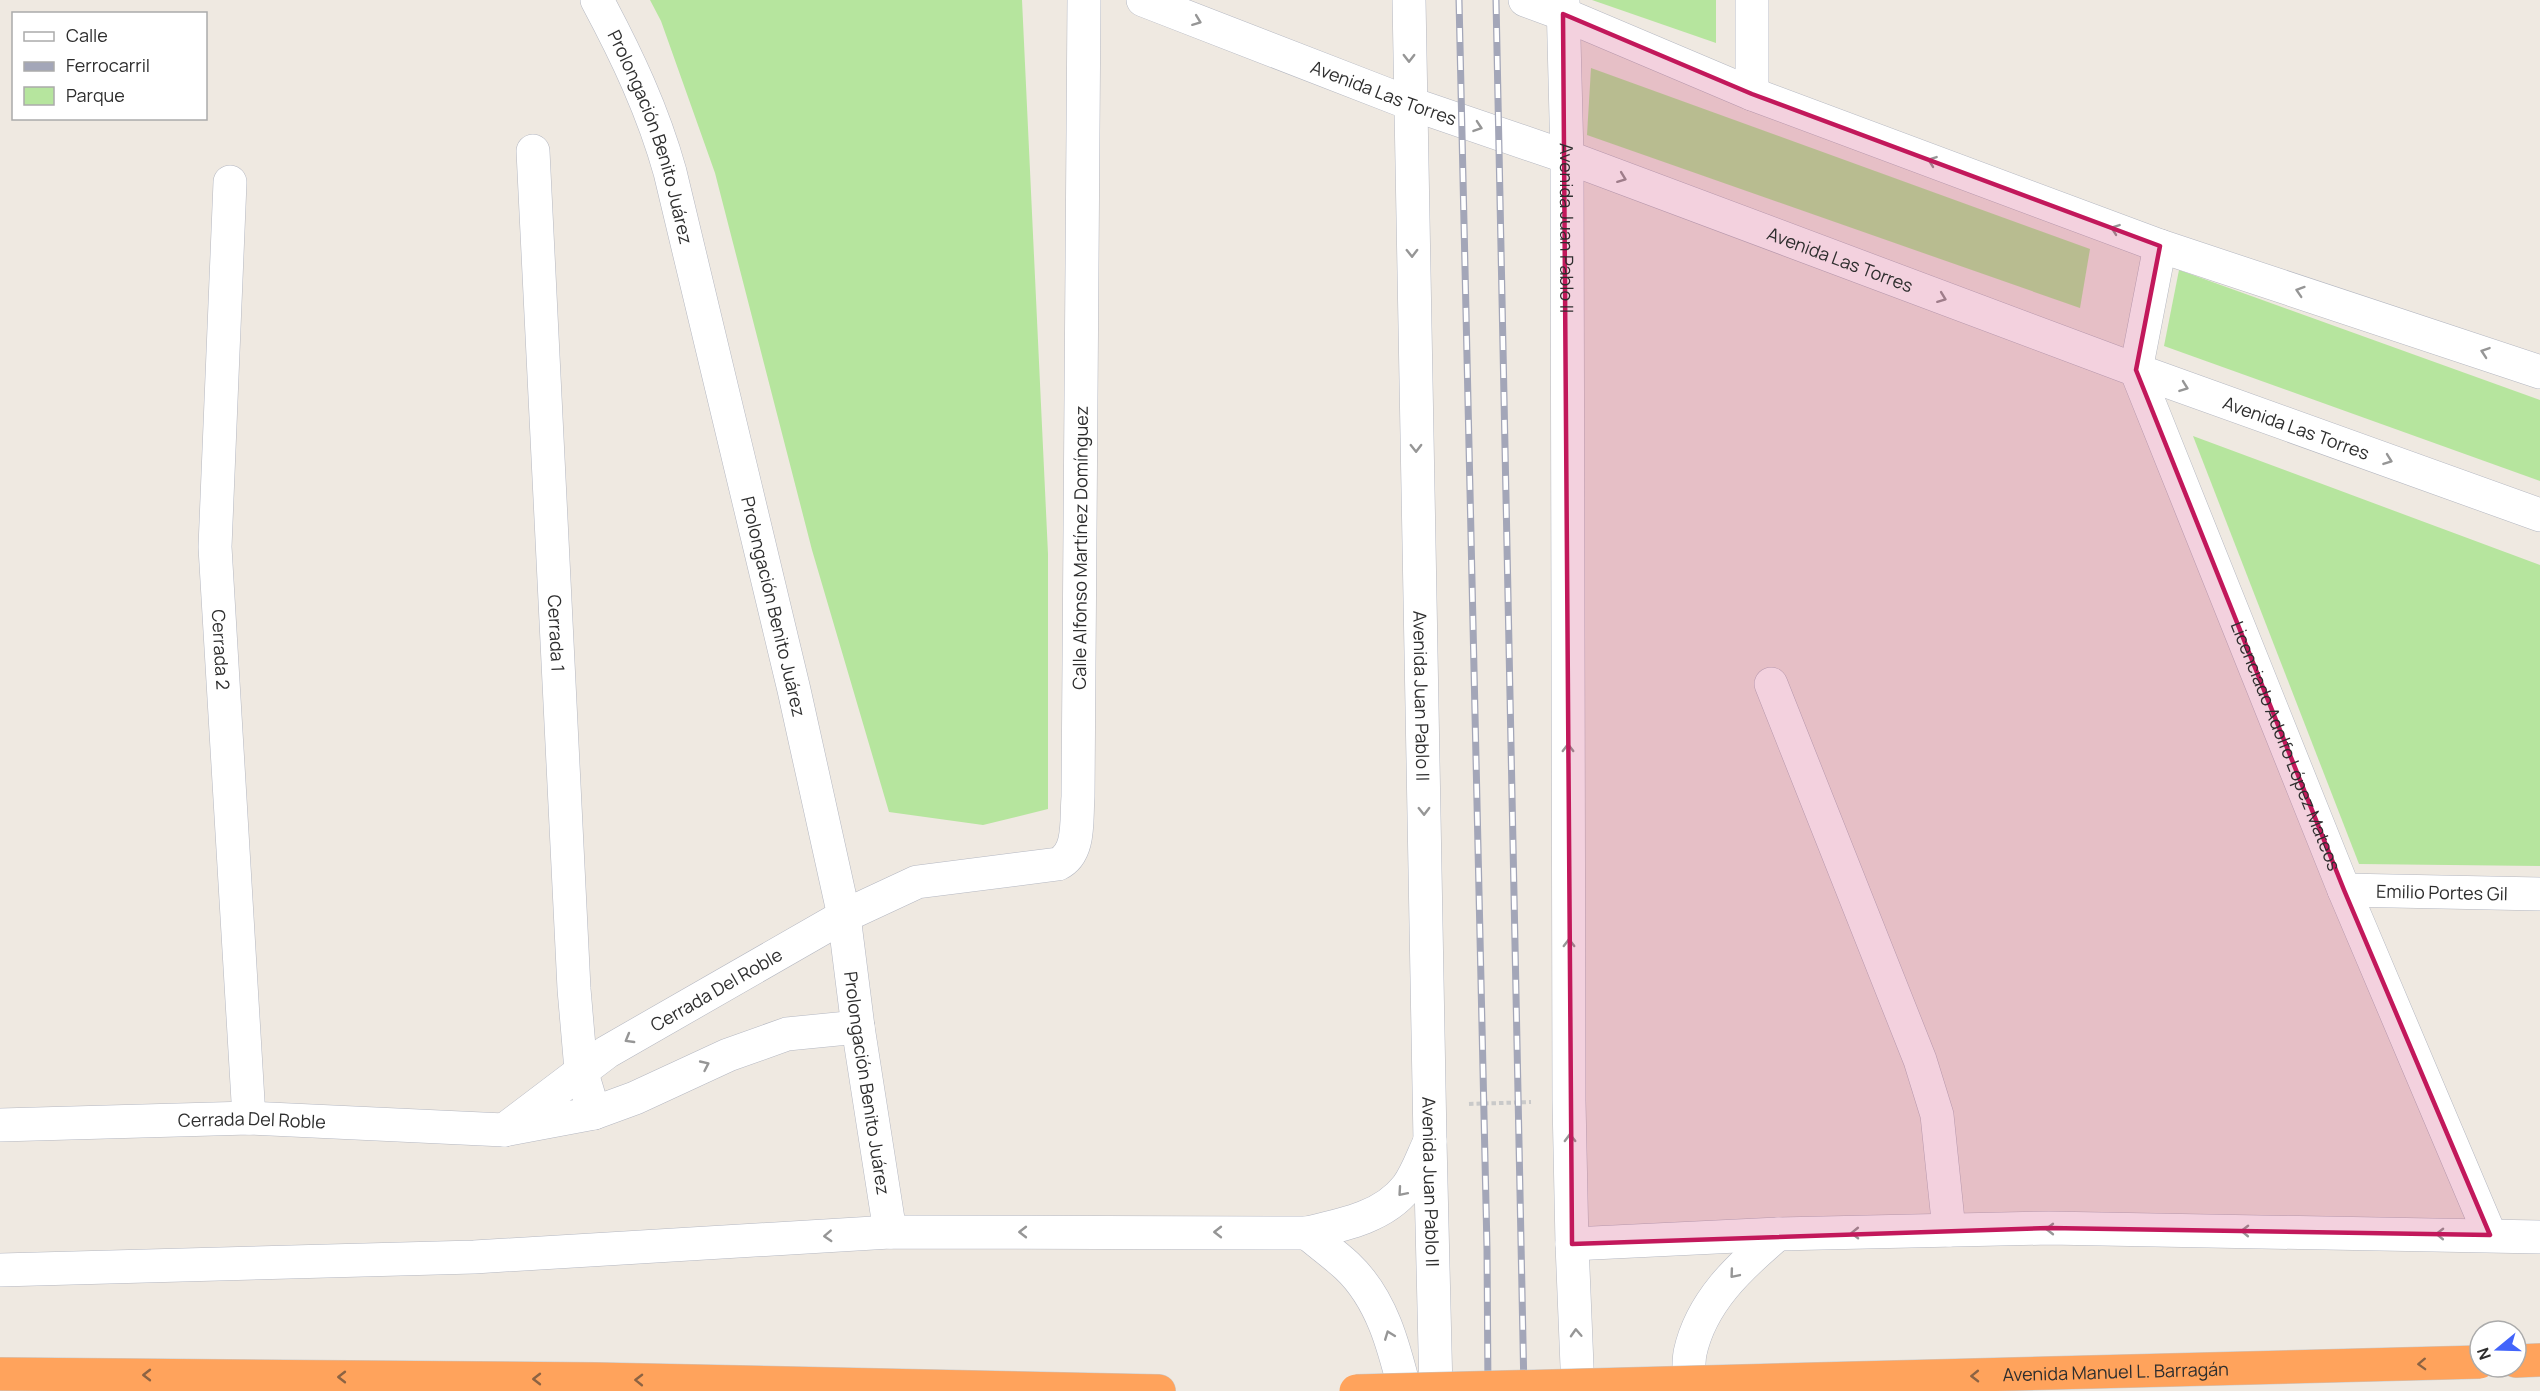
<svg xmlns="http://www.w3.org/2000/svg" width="2540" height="1391" font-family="Manrope,sans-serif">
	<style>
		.green { fill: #b6e59e }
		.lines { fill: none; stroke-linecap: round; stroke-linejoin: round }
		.minor-casing { stroke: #b4b7c1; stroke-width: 34 }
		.highway-casing { stroke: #c9c9c9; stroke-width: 34 }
		.path { stroke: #c9c9c9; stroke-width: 4; stroke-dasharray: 4.5 3; stroke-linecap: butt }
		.minor { stroke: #fff; stroke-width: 33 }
		.highway { stroke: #ffa35c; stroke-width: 33 }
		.rail-casing { stroke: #a3a6b8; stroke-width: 7 }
		.rail { stroke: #fff; stroke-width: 4.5; stroke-dasharray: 14; stroke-linecap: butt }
		.highway-bridge-casing { stroke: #c9c9c9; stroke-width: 34; stroke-linecap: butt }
		.highway-bridge { stroke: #ffa35c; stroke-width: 33 }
		.oneway { stroke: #969696 }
		.oneway2 { stroke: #8c6343 }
		.marked { fill: #c2185b; fill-opacity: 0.2; stroke: #c2185b; stroke-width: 4.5; stroke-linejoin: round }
		.labels { text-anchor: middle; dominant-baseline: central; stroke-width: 6; stroke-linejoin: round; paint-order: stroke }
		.street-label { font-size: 18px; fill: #2e2e2e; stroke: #fff }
	</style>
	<rect width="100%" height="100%" fill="#efe9e1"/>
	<g class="green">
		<path d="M650,0H1022L1048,554V809L983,825L889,812L812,550L715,173L661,21Z"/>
		<path d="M1592,0H1716V43Z"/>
		<path d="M1591,68L2090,249L2080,308L1587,135Z"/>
		<path d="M2179,270L2540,400V481L2164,346Z"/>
		<path d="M2193,436L2540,565V866L2359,864Z"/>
	</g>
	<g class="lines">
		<g class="minor-casing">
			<g id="minor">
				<path id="s1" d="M597,0C627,56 653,111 670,172L794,690L844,916L858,1027L890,1232"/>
				<path id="s2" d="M1143,0L1409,103L1567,157L2136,370L2540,515"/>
				<path id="s3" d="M1409,0L1430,1141L1436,1391"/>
				<path d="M1525,0L1563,14L1752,94L2160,246L2540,372"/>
				<path id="s4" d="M1563,0L1567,157L1569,1101L1572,1244L1578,1391"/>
				<path d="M1752,94V0"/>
				<path id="s5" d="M533,151L574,989L581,1070L594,1113"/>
				<path id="s6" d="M230,182L215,547L249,1118"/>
				<path id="s7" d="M2160,246L2136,370L2344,890L2490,1235"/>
				<path d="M1771,684L1920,1060L1937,1115L1949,1230"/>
				<path id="s8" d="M2344,890L2540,894"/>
				<path id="s9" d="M0,1125L249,1118L504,1130L594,1113L635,1098L728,1055L787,1034L858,1027"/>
				<path id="s10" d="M504,1130L607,1052L844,916L917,882L1058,864C1081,853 1076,819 1078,797L1084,0"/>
				<path d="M1307,1233C1320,1244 1334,1254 1347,1266C1382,1299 1394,1347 1405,1391"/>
				<path d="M1572,1244L1778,1234L2049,1228L2540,1237"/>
				<path d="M0,1270L474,1257L890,1232L1307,1233C1343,1225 1384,1217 1407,1187C1417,1174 1423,1155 1430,1141"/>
				<path d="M1689,1391C1689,1379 1688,1365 1690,1353C1701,1302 1739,1267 1778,1234"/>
			</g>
		</g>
		<g class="highway-casing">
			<g id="highway">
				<path d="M2516,1361L2540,1360"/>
				<path d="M0,1374L596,1379L1159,1391"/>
			</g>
		</g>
		<path class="path" d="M1469,1104L1531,1102"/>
		<use href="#minor" class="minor"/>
		<use href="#highway" class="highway"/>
		<g class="rail-casing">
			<g id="rail">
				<path d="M1459,0L1487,1249L1488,1391"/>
				<path d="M1496,0L1524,1391"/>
			</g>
		</g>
		<use href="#rail" class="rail"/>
		<g class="highway-bridge-casing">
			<g id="highway-bridge">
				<path id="s11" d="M1356,1391L2480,1362"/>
			</g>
		</g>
		<use href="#highway-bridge" class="highway-bridge"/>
	</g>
	<defs><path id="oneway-chevron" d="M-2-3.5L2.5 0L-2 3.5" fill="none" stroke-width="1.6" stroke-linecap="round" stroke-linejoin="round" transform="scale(1.5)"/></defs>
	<g class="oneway">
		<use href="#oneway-chevron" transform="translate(1197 21) rotate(21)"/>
		<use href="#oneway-chevron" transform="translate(1409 58) rotate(90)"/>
		<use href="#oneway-chevron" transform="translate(1478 127) rotate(19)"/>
		<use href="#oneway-chevron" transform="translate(1932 161) rotate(-160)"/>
		<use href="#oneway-chevron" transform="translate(1622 178) rotate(21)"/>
		<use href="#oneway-chevron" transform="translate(2115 229) rotate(-160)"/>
		<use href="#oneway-chevron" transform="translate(1412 253) rotate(89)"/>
		<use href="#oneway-chevron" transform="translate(2300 291) rotate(-162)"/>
		<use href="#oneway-chevron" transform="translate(1942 298) rotate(21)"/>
		<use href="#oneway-chevron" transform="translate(2485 352) rotate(-161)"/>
		<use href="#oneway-chevron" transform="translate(2184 387) rotate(20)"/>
		<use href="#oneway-chevron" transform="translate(1416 448) rotate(89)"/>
		<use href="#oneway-chevron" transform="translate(2388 460) rotate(20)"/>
		<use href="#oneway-chevron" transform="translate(1568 748) rotate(-90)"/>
		<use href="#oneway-chevron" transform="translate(1424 811) rotate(89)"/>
		<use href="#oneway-chevron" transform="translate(1569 943) rotate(-90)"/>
		<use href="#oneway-chevron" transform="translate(629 1039) rotate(150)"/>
		<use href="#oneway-chevron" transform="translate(705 1065) rotate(-25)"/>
		<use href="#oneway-chevron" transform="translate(1570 1138) rotate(-91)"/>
		<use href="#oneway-chevron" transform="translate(1402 1192) rotate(131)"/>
		<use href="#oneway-chevron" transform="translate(2050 1229) rotate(180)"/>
		<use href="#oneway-chevron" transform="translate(2245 1231) rotate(-179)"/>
		<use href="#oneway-chevron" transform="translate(1023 1232) rotate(180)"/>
		<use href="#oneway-chevron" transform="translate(1218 1232) rotate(-180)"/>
		<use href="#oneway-chevron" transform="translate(1855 1233) rotate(179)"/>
		<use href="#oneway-chevron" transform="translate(2440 1234) rotate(-179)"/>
		<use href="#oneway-chevron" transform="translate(828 1236) rotate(177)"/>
		<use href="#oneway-chevron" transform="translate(1734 1274) rotate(130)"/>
		<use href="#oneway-chevron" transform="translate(1576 1333) rotate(-93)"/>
		<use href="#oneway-chevron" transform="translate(1389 1335) rotate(-111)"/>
	</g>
	<g class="oneway2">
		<use href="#oneway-chevron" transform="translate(2422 1364) rotate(178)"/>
		<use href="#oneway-chevron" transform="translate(147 1375) rotate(-180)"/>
		<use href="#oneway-chevron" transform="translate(1975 1376) rotate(179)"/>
		<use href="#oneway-chevron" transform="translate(342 1377) rotate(-180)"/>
		<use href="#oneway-chevron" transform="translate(537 1379) rotate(-180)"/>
		<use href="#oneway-chevron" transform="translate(639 1380) rotate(-179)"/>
	</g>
	<path class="marked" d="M1563,14L1752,94L2160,246L2136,370L2344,890L2490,1235L2049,1228L1572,1244Z"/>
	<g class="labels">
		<g class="street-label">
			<text stroke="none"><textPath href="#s2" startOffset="258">Avenida Las Torres</textPath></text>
			<text stroke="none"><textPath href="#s1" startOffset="148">Prolongación Benito Juárez</textPath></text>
			<text stroke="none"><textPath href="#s4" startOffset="228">Avenida Juan Pablo II</textPath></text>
			<text stroke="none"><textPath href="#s2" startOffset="744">Avenida Las Torres</textPath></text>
			<text stroke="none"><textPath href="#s2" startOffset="1230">Avenida Las Torres</textPath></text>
			<text stroke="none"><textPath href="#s10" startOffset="948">Calle Alfonso Martínez Domínguez</textPath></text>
			<text stroke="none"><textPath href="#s1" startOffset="634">Prolongación Benito Juárez</textPath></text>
			<text stroke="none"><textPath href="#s5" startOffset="483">Cerrada 1</textPath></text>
			<text stroke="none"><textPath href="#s6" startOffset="468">Cerrada 2</textPath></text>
			<text stroke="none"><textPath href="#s3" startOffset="696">Avenida Juan Pablo II</textPath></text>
			<text stroke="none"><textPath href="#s7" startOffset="531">Licenciado Adolfo López Mateos</textPath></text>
			<text stroke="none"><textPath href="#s8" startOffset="98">Emilio Portes Gil</textPath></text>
			<text stroke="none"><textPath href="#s10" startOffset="255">Cerrada Del Roble</textPath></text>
			<text stroke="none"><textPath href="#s1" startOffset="1120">Prolongación Benito Juárez</textPath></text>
			<text stroke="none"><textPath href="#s9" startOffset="252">Cerrada Del Roble</textPath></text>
			<text stroke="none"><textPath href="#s3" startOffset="1182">Avenida Juan Pablo II</textPath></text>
			<text stroke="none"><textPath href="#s11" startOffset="760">Avenida Manuel L. Barragán</textPath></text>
		</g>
	</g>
	<rect x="12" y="12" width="195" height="108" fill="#ffffff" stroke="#ababab" stroke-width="1.5"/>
	<rect x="24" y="32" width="30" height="9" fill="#ffffff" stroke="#ababab" stroke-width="1.5"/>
	<text x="66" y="42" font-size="18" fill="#2e2e2e">Calle</text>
	<rect x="24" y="62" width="30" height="9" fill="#a3a6b8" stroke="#ababab" stroke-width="1.5"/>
	<text x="66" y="72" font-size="18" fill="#2e2e2e">Ferrocarril</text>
	<rect x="24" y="87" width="30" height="18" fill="#b6e59e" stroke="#ababab" stroke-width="1.5"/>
	<text x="66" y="102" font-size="18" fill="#2e2e2e">Parque</text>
	<g transform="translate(2498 1349) rotate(251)"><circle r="28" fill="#ffffff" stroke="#ababab" stroke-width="1.5"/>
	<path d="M0-4.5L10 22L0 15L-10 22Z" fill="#4264fb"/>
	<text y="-9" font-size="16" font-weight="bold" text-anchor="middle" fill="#2e2e2e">N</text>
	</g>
</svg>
